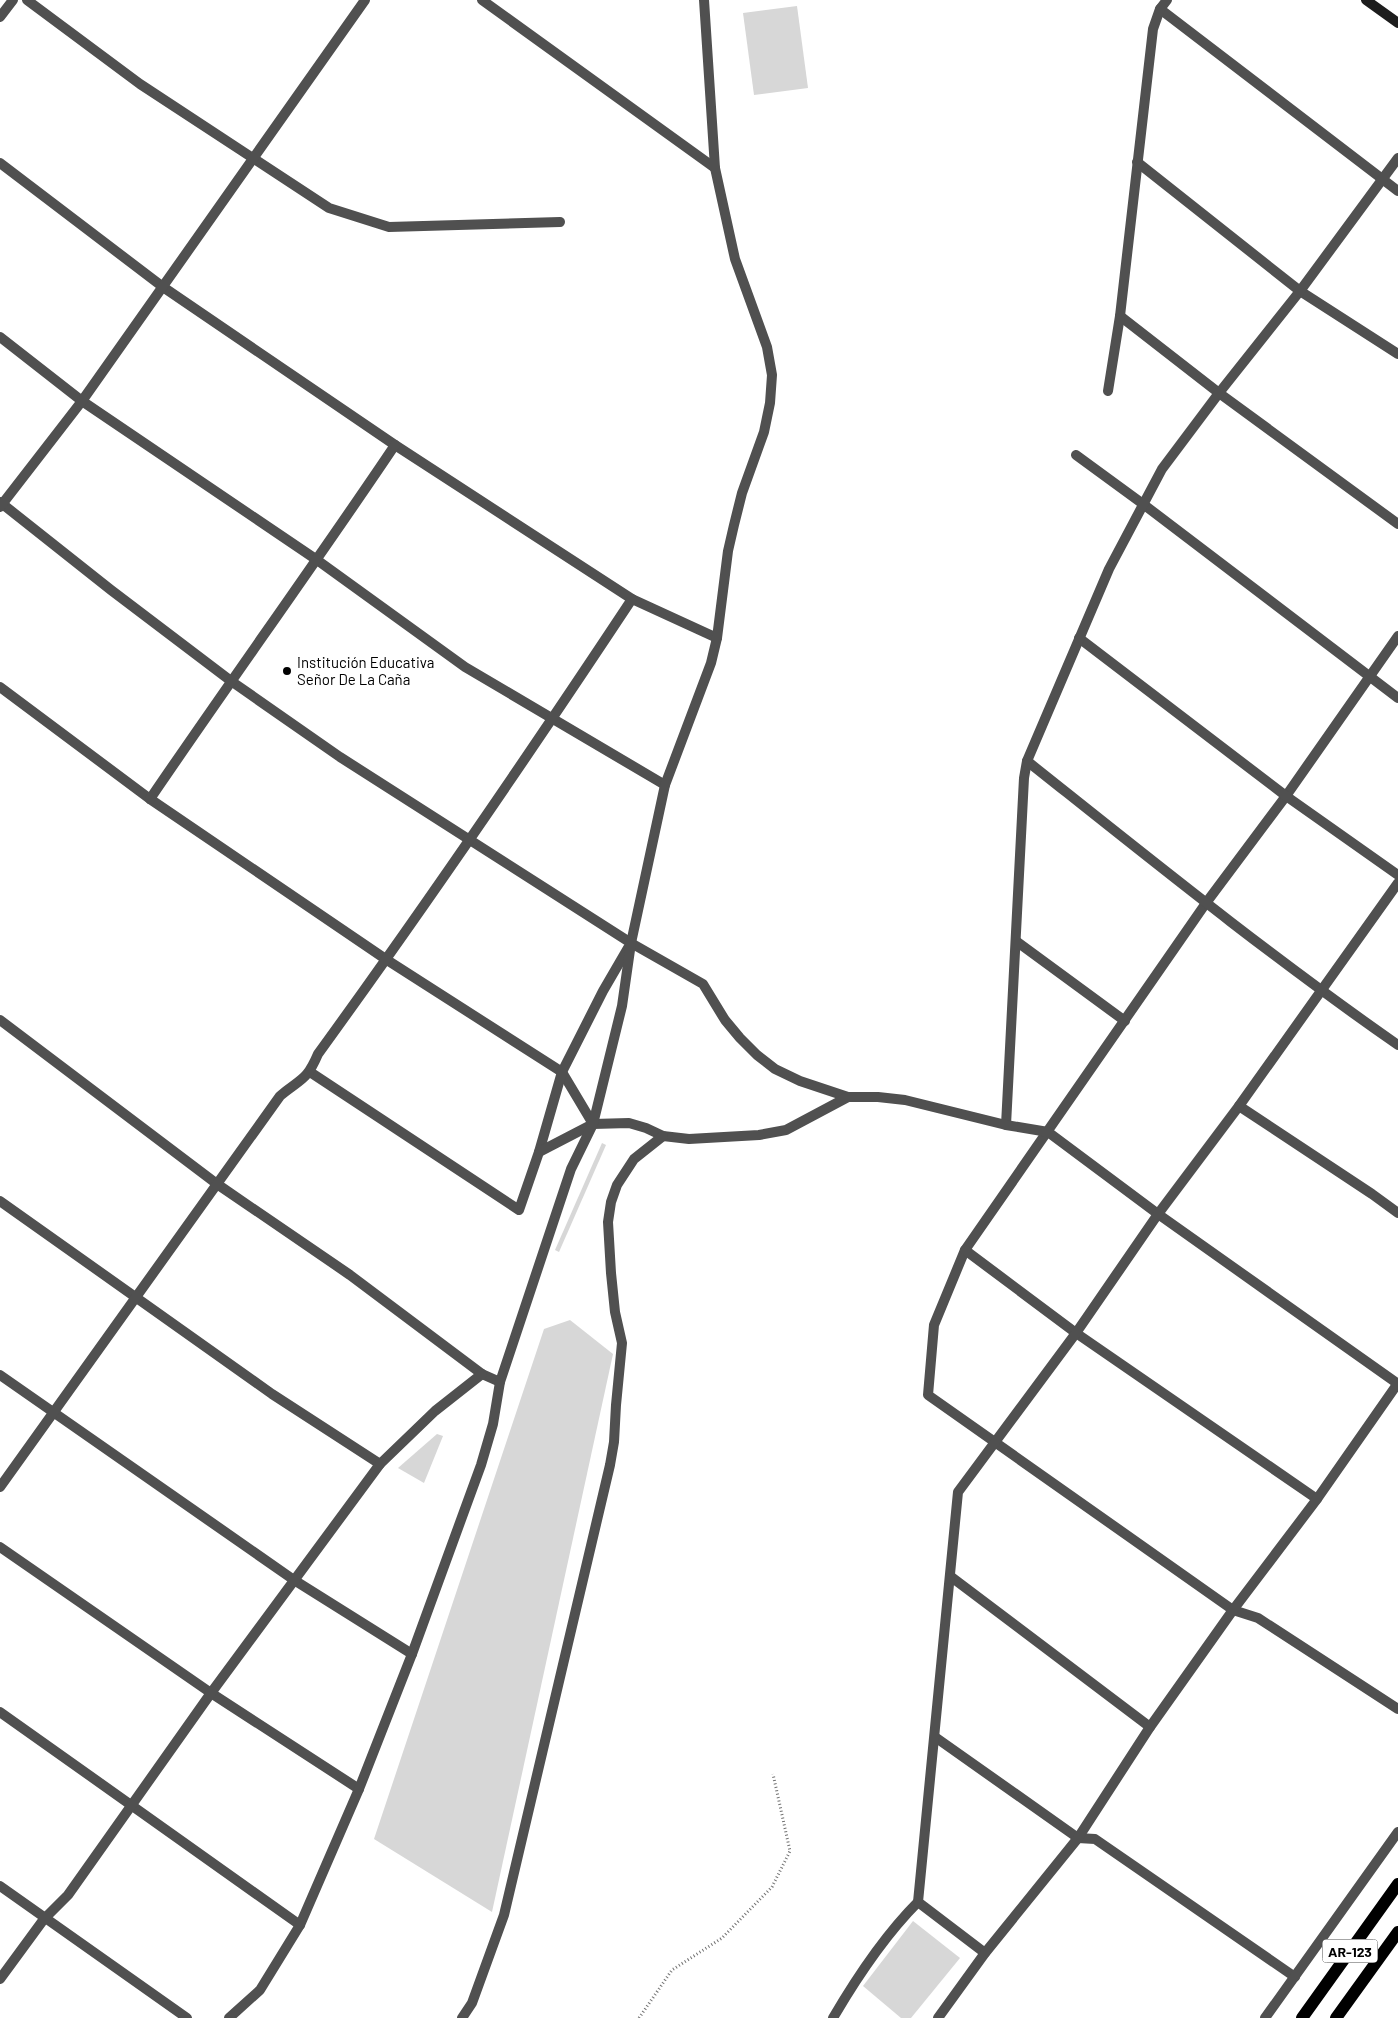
<svg xmlns="http://www.w3.org/2000/svg" width="1398" height="2018" font-family="Barlow,sans-serif">
	<style>
		.green { fill: #d7d7d7 }
		.lines { fill: none; stroke-linecap: round; stroke-linejoin: round }
		.path { stroke: #727272; stroke-width: 3; stroke-dasharray: 1 2.5; stroke-linecap: butt }
		.service { stroke: #505050; stroke-width: 10 }
		.minor { stroke: #505050; stroke-width: 10 }
		.secondary { stroke: #1d1d1d; stroke-width: 10 }
		.primary { stroke: #000; stroke-width: 12 }
		.poi-dot { fill: #000; stroke: #fff; stroke-width: 2 }
		.labels { text-anchor: middle; dominant-baseline: central; stroke-width: 4; stroke-linejoin: round; paint-order: stroke }
		.shield { fill: #fff; stroke: #4c4c4c; stroke-width: 1 }
		.shield-label { font-size: 14px; font-weight: bold; fill: #000 }
		.poi-label { font-size: 15px; fill: #000; stroke: #fff; text-anchor: start }
	</style>
	<rect width="100%" height="100%" fill="#fff"/>
	<g class="green">
		<path d="M797,6L808,88L754,95L743,13Z"/>
		<path d="M602,1143L606,1145L559,1252L555,1250Z"/>
		<path d="M570,1320L613,1354L492,1912L374,1839L544,1329Z"/>
		<path d="M437,1434L443,1436L424,1483L398,1468Z"/>
		<path d="M913,1921L960,1958L911,2018H901L863,1986Z"/>
	</g>
	<g class="lines">
		<path class="path" d="M639,2018L672,1970L722,1938L772,1887L790,1851L773,1774"/>
		<path class="service" d="M833,2018C857,1977 884,1936 918,1902"/>
		<g class="minor">
			<path d="M27,0L140,84L329,208L389,227L560,222"/>
			<path d="M482,0L715,168"/>
			<path d="M1160,9L1398,191"/>
			<path d="M0,17L13,0"/>
			<path d="M1137,162L1300,291L1398,354"/>
			<path d="M0,163L163,287L395,445L632,599L717,638"/>
			<path d="M1120,316L1219,393L1398,524"/>
			<path d="M0,337L82,401L317,560L465,667L665,785"/>
			<path d="M1108,391L1120,316L1153,29L1160,9L1167,0"/>
			<path d="M1076,455L1143,504L1398,698"/>
			<path d="M0,502L111,590L231,681L340,757L631,943L703,984L725,1020L740,1038L757,1055L775,1069L800,1081L848,1097"/>
			<path d="M0,507L82,401L365,0"/>
			<path d="M1398,636L1286,796L1206,903L965,1250L934,1325L928,1395L1233,1610L1258,1618L1398,1709"/>
			<path d="M1079,638L1286,796L1398,875"/>
			<path d="M0,687L150,799L387,960L562,1072L593,1124"/>
			<path d="M1027,761C1149,858 1270,956 1398,1045"/>
			<path d="M150,799C231,680 315,564 395,445"/>
			<path d="M1016,941L1125,1021"/>
			<path d="M0,1020L217,1184L350,1275L482,1374L500,1382"/>
			<path d="M310,1072L519,1210L539,1152L562,1072L603,991L628,948"/>
			<path d="M1239,1106L1372,1194L1398,1213"/>
			<path d="M1006,1125L1024,778L1027,761L1109,569L1162,469L1219,393L1300,291L1398,158"/>
			<path d="M539,1152L593,1124L629,1123L646,1128L663,1136L689,1139L759,1135L786,1130L848,1097H878L905,1100L1006,1125L1048,1132L1158,1214L1398,1384"/>
			<path d="M0,1201L272,1394L380,1464"/>
			<path d="M965,1250L1076,1333L1317,1499"/>
			<path d="M0,1375L294,1580L412,1654"/>
			<path d="M0,1487L280,1096C301,1078 306,1082 318,1054C426,905 530,753 632,599"/>
			<path d="M0,1547L211,1693L359,1789"/>
			<path d="M950,1576L1150,1727"/>
			<path d="M0,1712L300,1925"/>
			<path d="M935,1737L1078,1838L1095,1839L1295,1977"/>
			<path d="M0,1886L187,2018"/>
			<path d="M985,1953L918,1902L958,1492L1076,1333L1158,1214L1239,1106L1398,883"/>
			<path d="M0,1979L44,1919L68,1895L211,1693L380,1464L435,1411L482,1374"/>
			<path d="M229,2018L260,1990L300,1925L359,1789L412,1654L481,1465L493,1424L500,1382L571,1169L593,1124L622,1006L631,943L665,785L711,663L717,638L728,551L734,525L742,493L764,432L770,403L772,375L767,347L735,259L715,168L704,0"/>
			<path d="M462,2018L472,2003L504,1915L610,1465L614,1442L616,1405L622,1343L615,1312L611,1273L608,1222L611,1202L617,1185L634,1159L663,1136"/>
			<path d="M938,2018L985,1953L1078,1838L1150,1727L1233,1610L1317,1499L1398,1383"/>
			<path d="M1265,2018L1398,1832"/>
		</g>
		<path class="secondary" d="M1366,0L1398,23"/>
		<g class="primary">
			<path d="M1302,2018L1398,1884"/>
			<path d="M1336,2018L1398,1932"/>
		</g>
	</g>
	<circle class="poi-dot" cx="287" cy="671" r="5"/>
	<g class="labels">
		<rect class="shield" x="1322.5" y="1939.5" width="55" height="23" rx="4"/>
		<g class="shield-label">
			<text x="1350" y="1951">AR-123</text>
		</g>
		<g class="poi-label">
			<text x="297" y="662">Institución Educativa<tspan x="297" dy="17">Señor De La Caña</tspan></text>
		</g>
	</g>
</svg>
